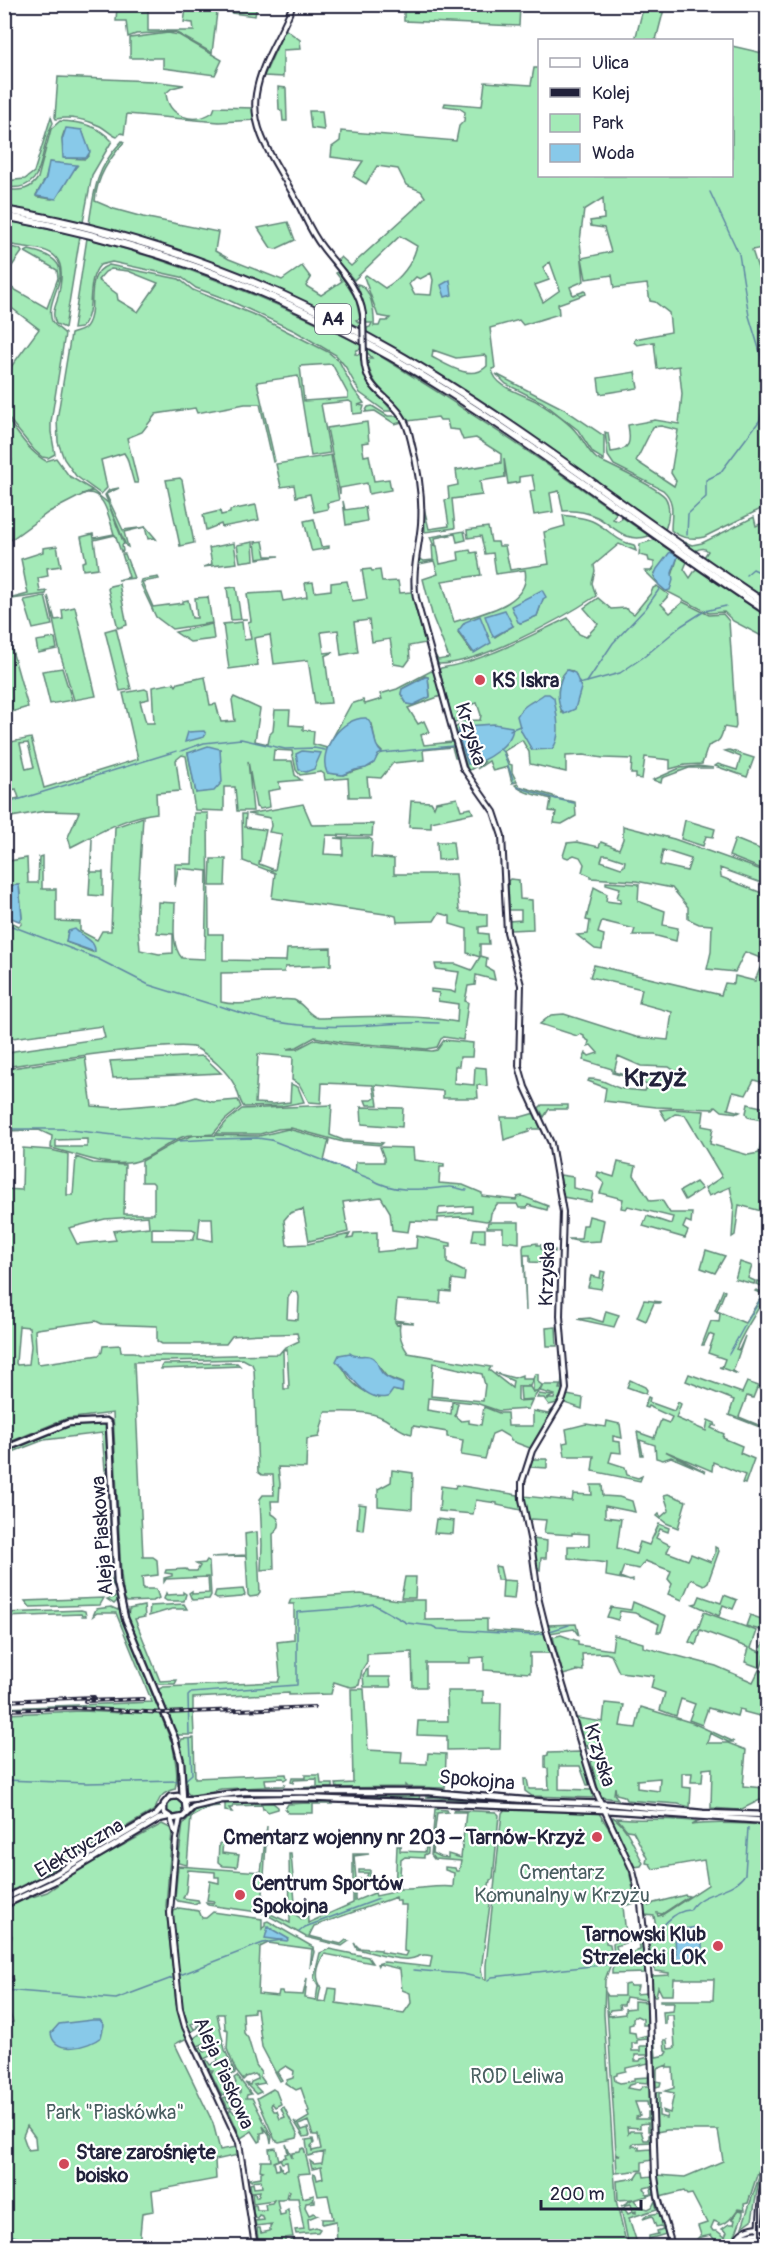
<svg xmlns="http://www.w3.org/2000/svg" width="772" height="2251" font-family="Pangolin,sans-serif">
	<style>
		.green { fill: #a3eab7; stroke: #628679; stroke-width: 1.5; fill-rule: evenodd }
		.water { fill: #88c9e9; stroke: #5f86a3; stroke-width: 1.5 }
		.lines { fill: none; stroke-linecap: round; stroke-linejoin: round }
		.stream { stroke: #5f86a3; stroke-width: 1.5 }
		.tertiary-casing { stroke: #22223b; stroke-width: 8 }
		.secondary-casing { stroke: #22223b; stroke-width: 9 }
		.motorway-casing { stroke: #22223b; stroke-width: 10 }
		.tertiary { stroke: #fff; stroke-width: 4 }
		.secondary { stroke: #fff; stroke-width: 4.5 }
		.motorway { stroke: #fff; stroke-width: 6 }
		.rail-casing { stroke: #22223b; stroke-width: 4 }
		.rail { stroke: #fff; stroke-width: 1.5; stroke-dasharray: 4.5; stroke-linecap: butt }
		.tertiary-bridge-casing { stroke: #22223b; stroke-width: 8; stroke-linecap: butt }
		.tertiary-bridge { stroke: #fff; stroke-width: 4 }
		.poi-dot { fill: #d1495b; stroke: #fff; stroke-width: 2 }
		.labels { text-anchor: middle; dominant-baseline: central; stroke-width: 4.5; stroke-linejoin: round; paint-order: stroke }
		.shield { fill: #fff; stroke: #646476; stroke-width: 1.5 }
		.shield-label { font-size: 18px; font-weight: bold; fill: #22223b }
		.poi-label { font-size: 20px; font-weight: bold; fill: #22223b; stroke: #fff; text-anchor: start }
		.street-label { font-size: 20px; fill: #22223b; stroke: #fff }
		.park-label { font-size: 20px; fill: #495e60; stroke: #fff }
		.district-label { font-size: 26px; font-weight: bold; fill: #22223b; stroke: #fff }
	</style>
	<rect width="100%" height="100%" fill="#fff"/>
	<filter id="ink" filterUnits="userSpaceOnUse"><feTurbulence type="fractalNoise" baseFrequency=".0167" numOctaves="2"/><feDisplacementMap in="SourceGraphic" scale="12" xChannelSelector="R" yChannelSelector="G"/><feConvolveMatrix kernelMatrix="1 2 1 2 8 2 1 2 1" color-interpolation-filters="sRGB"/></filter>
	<g filter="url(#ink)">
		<g class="green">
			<path d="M86,4L140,5V9L148,10V31H194L193,23L184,22L186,9L217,12L212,53L175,32L136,34L128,37L126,21H116L117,6Z"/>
			<path d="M232,5H257L255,16L232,13Z"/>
			<path d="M404,5H520L519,26L404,21Z"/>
			<path d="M644,5L664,9L656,40H635Z"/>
			<path d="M285,29L300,40L301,49L283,50V77L264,76Z"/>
			<path d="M168,33L179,35L222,60L215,75L163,68V58H130V38Z"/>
			<path d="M732,46L767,54V247L752,250L767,296V506L704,537C693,540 679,538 671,530C671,515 676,502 663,490L614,465L608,456L605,432L608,433L611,452C631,450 631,442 628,425L655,420L679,424L682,394L679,366L657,369L654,342L637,345L634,342L635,339L671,332L669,313L655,302L650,301L647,284L614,288L612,275L586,279L582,258L611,252L604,228L591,226L590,221L604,219L603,198L584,210L580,241L584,281L570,287L573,295L585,291L586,294L558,304L559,314L523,325L519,320L490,328L495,368L492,369C495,388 521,393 536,401C549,409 568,421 577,433C585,442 587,451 597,459C611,466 657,487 665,497C671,506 669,520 665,530L457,386L367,333V328L370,327L372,323H366L364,305L357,284C371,286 375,313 374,326H379L381,321H387L390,318L378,316L364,277L366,275L385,288C402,278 412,264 417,246L400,236L354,280L337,261L341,257L351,266L414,209L425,197L421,191L406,185L398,169L377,166L366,184L353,176L363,161L331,157L332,147L340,141L341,131L456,141L459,126L464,121L465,112L459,108L444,106L445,103L482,106L485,82L531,85L534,68H540V176H732ZM550,262L560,290L543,302L535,285L549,280L543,267ZM431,273L433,280L431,295L414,294L409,284L416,277L420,279ZM433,350L456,358L485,355L487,357V366C472,382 447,365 432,357ZM661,426L678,430L671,473L676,481L674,486L636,461L653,427Z"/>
			<path d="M58,77L152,81L184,85L172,88L166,93C168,117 194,125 213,112L215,107L254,108L256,120L219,122L127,114L124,134L121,133L117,137C111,135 106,129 100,126C88,120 70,116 56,119L55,117Z"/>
			<path d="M278,87L286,88L287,121H283L282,111L279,109Z"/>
			<path d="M309,111H322L324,130L311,128Z"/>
			<path d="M51,117L53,123C37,151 49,193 5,187V181L25,179L34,172Z"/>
			<path d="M60,121C80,122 98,125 112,141L92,175L83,222L5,206V190C19,190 29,192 38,178L51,129ZM78,130L83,133L89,155L85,159L64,158L62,138L64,132ZM50,162L77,166C68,173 61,198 52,199C48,199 42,197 37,197L36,195L46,178Z"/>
			<path d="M122,141L124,142C109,160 97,176 95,201L114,209L143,217L218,232L215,251L229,259L282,280L302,266L311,278L306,286L321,295L342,281L336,273L338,271L356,299L360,319L356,320L360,324V329C273,284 183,250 89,224C94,189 97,167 122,141Z"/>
			<path d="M5,220L80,236L65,328L56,324C52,316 54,309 57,301C71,246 49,251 5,244Z"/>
			<path d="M288,222L295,240L276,249L271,248L258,228Z"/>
			<path d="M87,238C182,264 273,299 361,345V349L357,350L355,354L361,355C363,389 375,388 392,411H385L360,393L345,366L336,355L295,331L226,299L196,288L181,277L112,262L100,265C84,283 97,312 81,328L73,329Z"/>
			<path d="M5,246L20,249L22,252L5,276Z"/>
			<path d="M29,250C89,262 42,295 52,321C55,327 62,330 65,334L51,422V432L55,454L48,458L42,457L34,450L5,414V375L39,329L5,303V284L47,308L58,278L57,270L25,252Z"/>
			<path d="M109,265L179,279L193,290L257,316L328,352L339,361L354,390L364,403L358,405L364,406L362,413L353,414L352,403L349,401L321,404L330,453L311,456L298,376L257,382L275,461L273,462L260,404H245L197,413L195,408L156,414L142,432L127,438L138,483H134L127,458L124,453L101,460L107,488L101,494L76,476L64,459L58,442L57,420L71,334C75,332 80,332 84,329C101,314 80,275 109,265ZM111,269L128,271L158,283L138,312L118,300L117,294L98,280L105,272ZM332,364L348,394V398L304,401L300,366Z"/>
			<path d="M367,348C453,400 535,455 616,513L613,519L618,521L623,518L649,536C626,544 615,527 597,517C586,512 575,510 563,511L559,491L550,493L553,512L534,515L530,491L535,490L532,475L519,477V482L508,484L504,458L505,477L480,481L482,495L452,499L455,528L425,532L424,508L429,529L449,526L445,500L449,499L448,487L458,485L456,470L501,463V454L476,438L463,440L459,430L449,429L447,420H440L438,417L408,421C394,394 372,394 367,358H372L367,352Z"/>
			<path d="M635,372L638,388L600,394L598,378Z"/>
			<path d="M496,374L564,409L604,436V460L593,453L578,430L542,402L506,384Z"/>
			<path d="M372,406L388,416H398L402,422L395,424L375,411L365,412L368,407Z"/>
			<path d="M5,416C17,432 29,452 46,461L56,458L69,476L92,490L49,512L5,544V476L12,460L5,454Z"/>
			<path d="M367,422L369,442L362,443L364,456L369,455L374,481L389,479L391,490L369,494L367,483L340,488V494L327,428Z"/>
			<path d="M331,455L339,500L327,503L328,509L314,512L310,494L296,497L294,485L281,487L276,464Z"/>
			<path d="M180,478L182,480L194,543L180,546L166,480Z"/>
			<path d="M119,488L106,494L123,530L146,527L157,540L154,538L148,539L145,527L124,532L128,547L126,546L105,495L109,490Z"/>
			<path d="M93,491L108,503L124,544L122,545L123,551L121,552L115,535L94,540L98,568L83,570L82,562L86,561L81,537L93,534L94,538L114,534C109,519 105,487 82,494Z"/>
			<path d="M343,501L345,510L365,507L367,521L346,525Z"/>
			<path d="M256,505L259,520L222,527L221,524L206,530L203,515L220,511L221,515L230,513V510Z"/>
			<path d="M563,515C573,517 583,517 592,521C608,528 616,542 634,545L636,551L619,544L594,565L595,571L592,583L596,596C560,620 477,665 438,664L434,653L438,660L449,658L433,618L423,579L438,574L434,561L419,564L420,559L424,561L433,560L432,545L437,546L440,564L459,560L458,552L470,550L471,553L477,552L481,575L442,581L454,622C479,614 532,605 525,570L496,574L493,553L485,554L481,536L468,538L467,530L488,527L491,542H498L499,546H505L510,570L549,564L544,532L565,526ZM542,591L543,599L537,616L520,623L512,606ZM486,616L513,626L495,637ZM463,625L486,633L490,643L472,652L458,633Z"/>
			<path d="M754,517L756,526L767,521V600L704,557L708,551C704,547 700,548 695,551L682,541L692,545L702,543Z"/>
			<path d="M314,519L321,547L329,546V548L312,551L311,549L304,521Z"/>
			<path d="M464,531L466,540L457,542L455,534L435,538L436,545L433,544L430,537Z"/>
			<path d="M654,540L672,552L655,573L654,576L659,585L672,576L678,556L687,562L684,569L690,578L696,569L767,617V639L733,621L724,612L709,613L664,590L645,571H651L654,567V562L649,561L648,557L639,555L640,544Z"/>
			<path d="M263,541L266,556H279L257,559L255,542Z"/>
			<path d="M253,542L254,560L240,562L237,545Z"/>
			<path d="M234,543L237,563L203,567L212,564L209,548Z"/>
			<path d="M57,546L61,566L47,568L48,576L38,578L40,592L47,591L46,594L5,600L28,594L21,559L43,552V548Z"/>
			<path d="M122,554H125L134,578L118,580L129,577Z"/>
			<path d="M371,569L372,571L380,570L382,582L398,581L400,593L411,592L412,578L415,607L426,643L409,646L410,659L405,666L394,664L390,639L372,642L369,620L354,622L358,652L341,655L338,630L321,632L324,653L334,652L325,656L331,703L315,704L308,660L274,664L270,635L254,638L258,665L229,669L223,624L242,622L244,640L251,639L248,622L251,621L247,594L281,592L283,601L307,597L305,583L313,582L315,592L331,590V583L347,581L352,601L367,599L362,570Z"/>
			<path d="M158,577L159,579L142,582L153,607L183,603V601L188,600L192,618H197L195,598L208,597L212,623L172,629L156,617L140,583L141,580Z"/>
			<path d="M119,584L127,625L118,628L108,589L110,586Z"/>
			<path d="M657,586L669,595L661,604L670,613L683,602L709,615L723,614L729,621L736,726L735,729L724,727C721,739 720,742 708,746L702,764L685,765L670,769V760L645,757L642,779L636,778V774H631L632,759L603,758L584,755L566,756V772L530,764L529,752L522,740L504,751L509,764L512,765V772L517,782L512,783L508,767L493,771L489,761L477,769L485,761L468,771L455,728L462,723L461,721L480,720L481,715L477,703L457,708L459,720L454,724L439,670L441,668C485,661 527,637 568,618L579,634L586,637L598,624L584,608L598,598L611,609L625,608L634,614L651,593L653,588ZM567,670L572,671L581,686L577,701L562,713C558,698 555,682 567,670Z"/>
			<path d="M236,587L241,619H247L231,620L227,588Z"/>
			<path d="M45,596L52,625L33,629L24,600Z"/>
			<path d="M48,596L55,620L63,619L62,610L75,607L96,696L74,700L60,653Z"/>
			<path d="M212,624L214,639L190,642L175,632Z"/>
			<path d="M116,628L131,689L120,691L105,631Z"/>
			<path d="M5,634L7,643H10L28,707L5,714Z"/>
			<path d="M55,638L57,649L38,653L36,641Z"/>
			<path d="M62,668L72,700L50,704L42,671Z"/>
			<path d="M431,671L434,672L441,696L408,708L418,724L424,721L429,732L421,735L424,745L452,742L450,733L457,758H455L452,747L423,750L424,760L393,763L381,778L367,777L369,797H349L348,778L325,780L324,774L321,772L300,775L296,770L292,751L274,750L273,761H292L295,775L301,780L279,782L280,789L268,791L270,807L260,809L256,807L248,761L253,811H237L235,787H224V811L195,810L186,756L182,755L176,760L180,791L156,793L157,813C126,816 99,833 71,847L68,837L79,812L45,811L6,818L5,860V801L19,798L16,789L8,791L5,797V771H10L11,767L4,738L6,743L31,738L44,788L138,759L123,693L145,689L148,691L149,699L140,701L146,723H154L152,687L174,683L176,686L178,683L205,677L210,705L216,704L221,722L235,721L232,700L234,697L260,709L255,741L268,744L270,734L273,731L275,710H290L289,725L303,726V730L314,731L313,744L327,748L351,704L363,700L365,704L382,699L380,694L397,689ZM425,676L428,677L430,696L413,705L407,704L401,694L402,689ZM355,722L372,724L376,746L382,752L376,756L371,766L343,775L328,773C325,748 330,731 355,722ZM28,743L34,767L26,769L20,744ZM220,749V768L196,793L188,753Z"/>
			<path d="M729,750L754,758L747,777L715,766L718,764L737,770L741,757L725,751Z"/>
			<path d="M698,766L714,768H689L662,778L661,783L653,780L680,768Z"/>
			<path d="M518,784L519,786L553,796L555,798L575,802L576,816L562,824L554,823L556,812L549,811L551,799C539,795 523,794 515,785Z"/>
			<path d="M457,798L461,810L471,808L473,813L431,822V828L409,827L411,801L431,802L434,807L436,802Z"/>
			<path d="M303,804L312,825L373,824L372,836L326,835L324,854L343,855V839L334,838H369L372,840L371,857L394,859V874H456L459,910L461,912L487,914V926L479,927V933L488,934L489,944H480V956L487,958L486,967L493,971L495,980L476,975L475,985L468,986L465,1001L468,1002L463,1040L444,1037L441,1039L437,1047L427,1049L341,1042L315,1037L297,1047L287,1049H297L316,1039L342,1044L432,1051L437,1050L444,1040L473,1043L472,1057H460L459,1066H455L454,1083L474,1085L475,1067L486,1068L487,1086L477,1085L478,1098H443V1091L375,1085L378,1105H367L365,1100H372L375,1098L373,1085L322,1083L321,1103L309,1102L299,1084L292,1080L293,1057L258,1054L255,1103L273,1104L290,1102L291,1084L298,1087L304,1102L282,1106L244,1107C239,1101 239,1093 235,1086C228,1072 210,1056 196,1048C182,1040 36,1062 11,1066L9,1054L14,1051L105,1038L102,1026L5,1039V915L10,918L13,923L19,926L22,923L20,921L22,918L19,885L5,886L4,862L27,858L28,883H38L39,857L42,856V889H56V921L80,922V931L97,940L102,931H111L115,827L143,817L137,913L140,950L159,954L173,953V934L157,933L158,902L175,903C175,919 170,945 182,958L205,959L207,871L178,868L175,887V864H192L194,813H208L209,934H223V960L286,961L287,949L331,948V965L285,967L284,972L221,973V1002C243,1008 270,997 294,1000C304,1004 308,1015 318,1018C365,1017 411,1013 457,1022L458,1004L438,1001L439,993L431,992V989L451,991L455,993L459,972L436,969L435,964H456L472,970L480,957L467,953V929L450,924V916L439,913L434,921H431L397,922L396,916L392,915L272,898L275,873L243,861L242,814H246L245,827L266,830L259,864L275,870L282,834L269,832L271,826L270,818L248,814ZM68,931H77L92,952L66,942Z"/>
			<path d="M685,820L715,829L713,837L706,836L703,846L681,839Z"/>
			<path d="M623,826L674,839L767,872V885L720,868L721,877L767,895V1084L754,1080L746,1095L733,1092L728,1109L740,1112L738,1113L722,1111L716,1106L713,1109L656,1107L604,1101L606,1088L588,1081L589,1079C604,1079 607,1084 619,1088C627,1090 636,1090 645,1091L647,1085L636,1079L612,1073V1069L583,1060L586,1053L589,1056L598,1053L591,1045L588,1046L589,1041L584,1038V1036L580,1034L577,1036L540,1024L551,1015L564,1014L636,1037L668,1040L672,1012L639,1003L642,989L590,977L594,965L721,995L725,983L734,984L735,976L755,981L760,968L766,964L763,959L745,952L735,972L707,969L711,952L712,925L699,924L688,919V907L672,888L636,881L591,878V876L582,872L584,864L580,857L574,855L568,858L563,856L567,843L577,842L599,847L601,842L619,849L623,839ZM663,850L691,859L687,871L660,865ZM603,855H607L625,861L624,866L621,868L601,861ZM618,1056L641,1066L669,1067L679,1074L635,1078L614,1072Z"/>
			<path d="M92,839L91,872H103V896L89,895Z"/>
			<path d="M735,839L767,852V871L729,856Z"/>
			<path d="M437,842H453L455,859L438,860Z"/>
			<path d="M211,859H226L225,886H210Z"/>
			<path d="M510,879L519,880L520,899L532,900L533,929L510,930L509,921L521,920V910H509L508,881Z"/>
			<path d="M606,882L639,884L638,901L665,911L663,925L678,928L676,941L653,935H633L635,929L602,921L598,933L604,935L602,950L595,949L577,935L588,934L590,921L586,920L594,887L607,894L606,901L620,903L621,899L617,898L620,888L606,884Z"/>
			<path d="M203,1056L221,1073L113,1078L110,1061Z"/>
			<path d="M85,1057L92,1106L116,1108L151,1105L176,1103L196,1097L213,1102L238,1100L241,1107L225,1120L213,1134C202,1136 193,1133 182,1137C163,1145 148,1161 128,1163C101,1166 77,1154 51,1148L52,1136L39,1130L5,1131V1069ZM87,1139V1147H56V1140Z"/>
			<path d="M748,1104L766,1108L763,1117L765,1118L761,1120L748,1117L746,1113Z"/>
			<path d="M332,1105L330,1135L343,1140L383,1143L381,1145L343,1142L291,1128L278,1129L260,1134H216L227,1121L242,1109Z"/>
			<path d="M542,1105H568V1109H549L544,1117L539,1108Z"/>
			<path d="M361,1107L403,1108L402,1127L362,1124Z"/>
			<path d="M671,1109L704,1111L702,1126L713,1128L710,1144L748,1155L759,1153L764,1123L767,1124V1226L764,1225L765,1212L739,1205L735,1235L732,1237L734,1205L730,1187L709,1196L705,1188L722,1177L685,1115L675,1114L666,1120L660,1110Z"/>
			<path d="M535,1113L542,1129H529V1132L504,1140L501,1117H521Z"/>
			<path d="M288,1129L329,1140L324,1161L355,1173L356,1162H384V1158L380,1147L413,1148L414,1160L444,1164V1167H440L439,1183L463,1185L482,1193V1196L516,1200L517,1197L522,1196L548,1206L547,1210L528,1205L527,1208H519L517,1204H497L491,1213L490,1220L486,1221L461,1217L438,1218V1222L410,1221L408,1232L392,1230L390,1212L381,1197L343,1202L348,1232L309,1241L303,1209L290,1213L284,1220L287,1245L308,1244L350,1234L347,1239L353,1238L354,1233L377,1232V1252L416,1248L417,1236L451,1243V1246H447V1263L465,1272L464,1281L452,1279L451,1292L441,1291L440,1303L397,1300L395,1320L414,1323L395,1322L397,1325L400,1324C398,1333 402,1345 408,1353L491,1367L489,1370L512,1388L513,1381L495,1373L514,1378L522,1375V1379H533L535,1374H538V1382L542,1385L539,1391H533V1379L530,1386H518V1401L532,1400L528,1409L499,1411L476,1403L428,1398L427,1410L451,1414L452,1402L458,1403L455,1416L461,1421L469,1420V1423L481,1425L484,1407L499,1413H507L508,1426H533V1411L548,1414L553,1409L530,1448L511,1441L509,1437L499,1431L492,1434L485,1459L461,1455L463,1440L447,1437V1432L413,1426L412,1434C400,1432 393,1423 383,1418C367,1410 343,1412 325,1412L319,1437L307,1439L306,1468L278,1467L280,1484L279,1501H271L272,1514C282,1519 281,1528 273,1534L274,1569L261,1570L262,1545L260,1499L263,1495H274L273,1475H262L258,1472L254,1369L252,1364L243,1359L134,1362L143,1557H153L157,1560L158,1575L142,1577L143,1589H156L159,1598L153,1601L127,1602L124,1598L121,1574L113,1413L65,1419L5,1444L4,1189L22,1190L23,1148L51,1150L68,1154L67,1195H73L76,1157L93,1163L125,1165L124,1214H154V1184L152,1182H142V1161L179,1140L195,1135L259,1136ZM472,1206V1212L438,1215L439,1208ZM148,1216L149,1227L113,1231L116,1240L77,1244L69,1228L105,1219ZM200,1218H212L213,1241L198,1238ZM152,1228L192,1229L196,1231L193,1240H152ZM292,1291L298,1293L299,1297L298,1320L287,1319L288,1298ZM96,1321L102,1324L157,1326V1341L162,1344H226L232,1336C254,1333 275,1335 297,1333L299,1341L284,1348L279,1354L192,1356L141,1355L134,1352H121L120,1345L103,1346L102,1352L99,1355L39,1364L37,1363L35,1330L37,1329ZM19,1326L29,1327L31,1346L29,1364L17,1365L16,1363ZM287,1349L289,1387V1389H284L283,1350ZM352,1356L379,1367L387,1377L402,1383V1392L393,1390L380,1398C369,1394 356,1388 349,1378C345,1372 344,1367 337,1362ZM433,1363L482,1374L485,1385L483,1401L431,1396Z"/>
			<path d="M618,1162L636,1166L634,1175L650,1201L662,1200L670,1213H692L691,1223L686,1221L683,1228L688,1231L685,1238L643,1226L647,1216L671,1224L673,1217L628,1206L626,1209L621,1208L623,1199L600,1193L604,1183L597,1177L598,1172L614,1177Z"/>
			<path d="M560,1175L573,1177V1188L593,1192L591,1202L563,1197L562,1186L563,1184L561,1183Z"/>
			<path d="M696,1182L702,1189L685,1200L680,1191Z"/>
			<path d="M589,1216L604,1220L600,1241L581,1242L568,1239H581L583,1225H587Z"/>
			<path d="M488,1222H519V1243L503,1241V1228H487Z"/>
			<path d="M474,1229H485V1242L472,1241Z"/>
			<path d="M537,1243V1245H541V1249L555,1250V1252H551V1263L530,1262V1255H524L526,1311L523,1248L524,1245Z"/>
			<path d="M706,1250L725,1256L715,1273L701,1268Z"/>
			<path d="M763,1257L767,1258V1288L756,1284L757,1281L761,1282Z"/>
			<path d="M740,1262L752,1266L748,1278L755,1281L754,1284L735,1279Z"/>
			<path d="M601,1271L605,1272L601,1289L588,1287L591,1276L600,1278Z"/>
			<path d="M723,1290L725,1291L717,1311L745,1323L762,1296V1294L755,1291L756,1290L767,1293C758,1311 745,1328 737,1347L736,1349L739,1350L745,1336L733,1371L738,1374L719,1367H722L725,1359L708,1353L714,1336L709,1334L704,1345H702L711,1321L719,1322L720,1314L715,1310Z"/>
			<path d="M644,1300L660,1302V1303H654L646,1321L637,1317Z"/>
			<path d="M606,1311L619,1315L614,1327L577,1319L590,1318L603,1322Z"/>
			<path d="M556,1327L557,1346H547L546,1328Z"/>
			<path d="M237,1363L240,1366L161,1369V1367L163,1364Z"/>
			<path d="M689,1374L742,1393L747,1382L767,1389L766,1391L757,1388L753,1398L747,1396L739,1417L761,1426L767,1414V1424L765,1429L729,1415L734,1400L686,1381Z"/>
			<path d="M562,1379H564L563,1390L557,1403L549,1405L544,1398H537L539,1394L553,1396L547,1399H554L555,1395L540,1391L543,1385H560L559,1389H561Z"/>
			<path d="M630,1380L645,1387L647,1390L646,1394L627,1387Z"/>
			<path d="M520,1387H530L533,1392H538L533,1399L521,1400Z"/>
			<path d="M567,1395L583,1398L582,1409L565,1403Z"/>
			<path d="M648,1397L650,1398L649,1402L674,1411L678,1402L681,1404L676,1418L706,1431L708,1420L715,1423L716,1426L713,1425L711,1428L724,1434L723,1438L742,1446L740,1453L754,1459L745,1484L742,1483L745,1475L713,1462L712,1471L665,1451L706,1472L671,1457L663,1460L656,1458L655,1445L640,1440L643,1455H641L637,1432L654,1438L661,1420L669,1423L672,1417L648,1406L647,1408L644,1407Z"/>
			<path d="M607,1421L620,1424L622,1438L613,1436V1441L620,1442L621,1453L612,1452L609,1462L625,1467L627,1475L638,1478L642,1476L640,1481L592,1471L594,1456H565L563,1443L568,1442L566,1429L586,1424L606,1427Z"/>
			<path d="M104,1423L108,1429L110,1467L105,1470L102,1433L44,1440L5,1455V1450L68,1426Z"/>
			<path d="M532,1459H547V1468L530,1467Z"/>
			<path d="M392,1470L413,1473L412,1509L378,1506V1489L391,1482Z"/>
			<path d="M105,1472L110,1473L115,1577L113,1580L118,1600L114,1604L107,1599L116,1597V1589C112,1585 110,1582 113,1577L108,1474Z"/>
			<path d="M456,1485L518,1495L521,1510L497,1505V1503L476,1500L473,1514L439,1511L441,1486L455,1488Z"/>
			<path d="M591,1485H602L603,1496L619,1497L632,1501L635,1512L605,1506V1517L621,1519L617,1548L636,1554L640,1542L649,1545L659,1524L669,1528L668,1532L660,1529L656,1538L670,1545L667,1552L688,1560L691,1554L711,1562L715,1553V1547L717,1548L719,1551L708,1582L704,1585L691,1579L682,1600L668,1594L672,1584L668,1579L671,1571L645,1561L639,1569L624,1566L620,1577L630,1581L633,1580V1581L606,1576L607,1563L568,1558V1546H589V1534L572,1533V1535L544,1533L546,1520L531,1519L530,1524L524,1496L572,1501L573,1494L592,1495Z"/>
			<path d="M668,1494L686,1501L678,1528L666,1523L657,1516L659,1514L661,1517L669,1510L664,1495Z"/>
			<path d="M359,1504L366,1505L363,1530L357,1529Z"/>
			<path d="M436,1519L454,1521L453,1534L434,1533Z"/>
			<path d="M257,1532L260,1592L257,1596L250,1597L248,1595L246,1556L211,1557L246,1555L245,1534Z"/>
			<path d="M533,1539L547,1541L546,1558H541L540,1570L537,1569Z"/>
			<path d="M207,1560L209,1562L211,1595L209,1599L192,1600L189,1593L192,1591V1594L209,1593L208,1577L166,1579L164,1582V1578L172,1576V1574L165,1573L166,1570L186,1569L188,1571H197L200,1566L196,1564L205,1563Z"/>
			<path d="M495,1566L500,1567L503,1580L516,1581L514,1599L502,1598L503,1580H497Z"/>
			<path d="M405,1577H416L415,1598H401Z"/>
			<path d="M243,1589L245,1595L242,1597L217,1599L214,1597L216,1591Z"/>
			<path d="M183,1592L186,1594L184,1601H167L164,1599L166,1593L167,1595L183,1594Z"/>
			<path d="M361,1594L398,1600H425V1620L487,1619V1630L528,1633L544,1631L550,1653H530V1673L484,1670V1657L470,1658V1663H426V1687H413L412,1652L367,1654V1662L362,1670L359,1685C351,1690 342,1684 334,1682L331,1694L289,1695V1693L193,1698V1711L166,1712L158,1693L159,1689L163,1687L278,1682L280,1677L277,1642L294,1640V1604H289L291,1599Z"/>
			<path d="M724,1595L737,1600L733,1609L723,1605L719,1616L693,1604L697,1603L700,1596L721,1603Z"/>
			<path d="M104,1598L100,1605L30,1607L25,1601Z"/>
			<path d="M633,1602L666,1616L661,1632H657L659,1624L635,1613L620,1611L618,1620L607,1617L611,1607L631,1610Z"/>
			<path d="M184,1604L187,1609H172L149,1616L150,1606Z"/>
			<path d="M144,1606L145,1617L135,1619L160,1681L177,1680L175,1684H159L154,1682L128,1618L129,1609Z"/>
			<path d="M111,1607L120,1611L118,1608L123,1616L122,1618L171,1741L162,1714C172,1737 183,1760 178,1786V1767L173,1747C175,1761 179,1774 175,1789C162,1792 159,1798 155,1810L45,1874L5,1894V1714L82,1711L122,1713L123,1710L73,1707L4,1708L152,1702L116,1613H97L93,1616L96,1609Z"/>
			<path d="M81,1610L85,1611L86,1616H82L81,1614L5,1617V1613Z"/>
			<path d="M704,1612L757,1631L751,1648L760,1652L767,1634V1655H765L761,1668L745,1662L749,1648L700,1630L696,1645L689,1642L695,1629H698Z"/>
			<path d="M750,1615L767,1621V1632L746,1626Z"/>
			<path d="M576,1624L579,1636L574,1629L550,1633L548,1625Z"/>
			<path d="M614,1635L643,1643V1647L716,1666L753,1682L759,1670L767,1673V1718L744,1712V1710L739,1709L737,1716L708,1708L702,1725L689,1720L695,1704L681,1699L676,1716L660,1710L665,1693L651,1688L654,1676L619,1672L611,1655L606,1653L582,1654L583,1671L575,1670L577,1671L563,1675L553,1637L561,1635L578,1641V1645L612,1650Z"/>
			<path d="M368,1668V1677H390L391,1687H364L363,1675Z"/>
			<path d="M351,1689H364L368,1750L402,1752L401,1763L427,1764L428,1753L446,1754L445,1788L407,1787L405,1785V1787L337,1788L336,1784L353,1783Z"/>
			<path d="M447,1691H483V1703H501L500,1749L447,1750V1736L417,1735L418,1721H448Z"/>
			<path d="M605,1703L624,1705L620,1726L636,1728L641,1707L693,1723L734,1742H728L710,1733L707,1743H728L746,1750L743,1786L763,1788V1797H767V1802L760,1800L740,1810L711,1808L712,1768L703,1769L702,1782H691L692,1773H682V1787L691,1788L690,1807L678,1804L626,1800L624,1796L616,1794L615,1787L614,1794L618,1799L600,1797L591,1762L596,1758L595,1750L587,1748L590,1744L585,1747L577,1718L603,1722ZM660,1778L659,1791L637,1788V1780Z"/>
			<path d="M193,1713L194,1735H176L167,1714Z"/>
			<path d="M194,1738L195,1778L286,1774L287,1778L284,1780L283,1778L265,1779L266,1786H284L285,1783L284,1786L221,1789L191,1796L184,1790L182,1760L179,1745L182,1739Z"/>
			<path d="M580,1752L591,1785H587L580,1766H559V1789L592,1790L593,1798L532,1796L525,1791L524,1779H527L529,1789H549L548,1769L545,1768V1756L548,1755V1753Z"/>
			<path d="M305,1775H320L321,1784H333V1788H294L317,1787V1779L294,1780L293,1783L291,1782L292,1778H305Z"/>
			<path d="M420,1794L419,1800L313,1796Z"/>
			<path d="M459,1795L482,1798L480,1801L425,1797Z"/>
			<path d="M488,1797L589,1805V1806L488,1803Z"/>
			<circle cx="175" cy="1808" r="9"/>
			<path d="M239,1801L273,1803L278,1807V1809L268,1812L264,1808L263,1809L262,1805L233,1806L232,1808H229L232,1812L225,1811V1803Z"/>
			<path d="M329,1802L332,1804H313V1813H288L285,1809L288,1804Z"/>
			<path d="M218,1804L219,1806L209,1807L191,1817L187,1865L178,1863L183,1824L197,1809Z"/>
			<path d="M435,1809L447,1810L448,1812L437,1813L432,1853L440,1857L448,1858V1854L461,1858L466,1812H453L454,1810L496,1812L499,1815L493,1879L490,1880L488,1891L491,1897L481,1970L483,1979H486V1965L502,1813L505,1809L599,1813L613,1835L631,1873L630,1875L636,1903L623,1906L626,1935L606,1940V1943L610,1944L612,1961L605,1980L604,2014L616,2200L627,2246H337L336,2221L322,2224V2219H333L328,2195L318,2196L313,2174L316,2175L317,2180L323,2178L321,2167L312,2169L310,2161L314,2164L322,2163L324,2152L308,2156L306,2140L313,2139L314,2143L311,2146L312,2151L321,2149L318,2135H313L308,2121L299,2125L302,2130L308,2128L310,2136L304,2137L294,2121L297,2124L309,2117L307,2112L309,2111L301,2088L296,2090L285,2083L287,2080L293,2078L294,2071L286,2066L277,2072L282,2080L280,2081L262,2047L257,2009H254V2012L243,2013L244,2033L248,2038L256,2065L261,2072L260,2076L265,2083L254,2085L261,2092L256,2094L245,2083L250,2085L251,2082L258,2079V2077L255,2074L246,2077L243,2080L236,2071L227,2049L228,2030L225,2029L224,2014H217L225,2050L235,2073L228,2077L232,2085L236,2083L234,2078L237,2076L251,2094L247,2095L246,2098H252L272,2137L271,2143L269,2134L263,2126L265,2132L261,2133V2141L259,2142L252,2131L241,2138L229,2111L231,2109L234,2113L238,2112L236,2108L239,2107L242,2112L240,2115L245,2113L239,2105L228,2108L223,2098L226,2097L228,2102L234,2099L236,2104L237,2103L235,2097L240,2093V2090L235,2087L234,2090L222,2096L211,2073L213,2071H210L205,2061L207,2060L210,2065L218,2061L217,2056L214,2054L204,2059L199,2048L202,2047L204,2052L208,2050V2047L213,2043L212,2040L198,2046L194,2038L204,2031L202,2024L199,2025L198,2021L191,2024L194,2029L197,2028V2026L199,2027L191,2032L190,2031L182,2005L173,1916L174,1911L179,1908L199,1911L202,1918H206L213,1912L262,1919V1929L265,1926V1922L268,1921L313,1947L314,1952L310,1968L312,1949L268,1943L260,1947L258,1994L278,1996L279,1991H282L283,1994L303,1995L307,1978L305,1998L316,2000L318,1986H321L318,2001L326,2002L329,1988L337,1989L336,2003L404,2013L411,2003L410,1993L402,1990L400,1969L379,1964L378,1966L377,1964L384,1962L430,1967L432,1956C417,1953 420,1958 409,1959C396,1961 371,1952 357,1949L354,1943L359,1948L381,1950V1952L405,1956L407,1952L404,1951V1947L406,1905H400V1901H397L396,1897L314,1926L309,1936L341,1944L346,1940L349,1941L342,1946L306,1937L264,1913L208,1905L206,1902L213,1903L214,1901L207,1900L210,1881L219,1883V1877H215V1872L188,1870L186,1891L183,1898L198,1900L199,1902L194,1904L178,1901L175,1898L178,1866L261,1872L267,1826L262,1910L290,1923L289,1853H291L296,1915L302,1919L305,1917L307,1899L308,1923L353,1903V1854H369L354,1856L356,1879H366L368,1873H359V1870H370V1881L367,1884L355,1885V1901L372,1894L375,1893L376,1896L395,1892L397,1846H402L400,1847V1851L425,1852L426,1847H428V1853L424,1855V1858L405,1857L401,1860L399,1889C417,1890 435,1885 453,1887L454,1873L445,1870V1867L455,1868L456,1871H459L461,1861L434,1859L431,1855Z"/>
			<path d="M155,1817L156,1819L48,1882L5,1903L4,1901L48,1880Z"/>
			<path d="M613,1817C627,1826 635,1848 643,1863L641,1866L634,1867L612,1822Z"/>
			<path d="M617,1818C645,1821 671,1817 698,1822L692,1825C715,1821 743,1824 767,1825L768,2088H763L762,2090L767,2091V2134L752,2220L742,2227L759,2177L758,2172L748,2203L744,2204L745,2210L738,2209C733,2216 728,2224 718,2225L719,2223L714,2221L711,2228L713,2231H717L725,2237L727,2232L722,2229L729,2224H734L735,2220L732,2219L739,2210L743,2211V2214L731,2246H719L711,2235L698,2238L701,2235L698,2226L707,2223L692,2194L687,2195L684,2191L660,2197L657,2175L685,2177L723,2161L718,2130H667L656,2132V2092L662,2093H659V2116L666,2118L667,2114L663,2113L662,2110L670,2113L674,2093L665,2091L674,2088L673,2068H667V2065L657,2069V2081L661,2082L660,2086L656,2087L654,2034L656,2057L666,2055L668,2052L665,2051L664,2040H667L668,2049L675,2048L673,2015H666V2024H664L663,2012L673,2011L674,2002H660V2000H713L714,1979H674L673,1995H662L658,1987L656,1996H653L652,1976L669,1975V1973L655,1971V1967L652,1966L648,1934L656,1928L654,1916L645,1915L641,1893L649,1894V1897L647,1898L649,1906L654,1903L685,1895L689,1896L662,1914L657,1913L658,1916L662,1915L708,1885L704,1860L653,1869L650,1864L646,1863L647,1858L633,1831L627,1830Z"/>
			<path d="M162,1824L170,1828L172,1832L166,1906L176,2004L187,2038L175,2044L213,2123L220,2150L236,2147L238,2155L215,2160L216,2179L152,2191L154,2211L142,2213L139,2246H29L28,2241L5,2235L4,2025L13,2022L5,2002V1986L13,1980L5,1967L12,1936L5,1927V1909L23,1900L47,1892L85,1866ZM27,2126L35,2137L36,2149L28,2150L23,2136Z"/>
			<path d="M223,1841L222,1853L239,1855L237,1867L223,1866L218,1862L219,1844Z"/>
			<path d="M638,1934H641L645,1973L612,1974V1969L617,1962L614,1959L613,1943L623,1939L625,1940V1943L616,1946L619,1956L640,1950L639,1939L629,1942L627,1939L628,1937Z"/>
			<path d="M329,1949L368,1957L372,1963L325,1954C319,1962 314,1975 320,1985H318L314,1978L320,1953Z"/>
			<path d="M629,1984L630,1986H638L636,1994L646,1993L647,2000L626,1997L624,2005H619L620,2009L610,2010L608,2016L625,2014V2009L634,2008V2001L647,2002V2025H643V2019L637,2016L633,2018V2024L629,2025V2032L635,2033L636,2038L648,2035V2039L637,2040V2043H632V2051H640V2046H648L649,2055H635V2061H640L641,2059L649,2057V2063L626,2068V2071L617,2073V2075L614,2076L615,2081L620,2083L634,2081V2078L648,2077L649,2071L648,2083L636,2082L634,2084L629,2085L627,2088L639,2090L644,2086H650L651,2109L648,2108L647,2102H635L640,2116L636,2117V2119H648V2112H651V2131H648V2123L640,2124V2128L627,2127L628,2134L630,2131H641L644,2140H649V2135H651V2142L634,2143L632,2146L639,2147V2150L651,2149L652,2160L642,2162V2170L617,2173L616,2155H620L616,2153L606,1993L608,1996H624V1985Z"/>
			<path d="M273,2089L276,2091L281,2104L275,2107L272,2103L271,2106L274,2111H277L280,2119L285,2117L281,2108L284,2107L298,2135L297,2138L279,2142L275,2140L257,2098Z"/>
			<path d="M286,2144L292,2158V2153L300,2152L301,2149L304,2148L310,2173L298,2174L303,2198L314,2195V2198L311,2200H315V2202L306,2203L305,2207L309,2215L314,2213L318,2215L308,2219L309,2229L316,2227L320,2229L318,2232L296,2234L295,2230L304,2229L298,2198H288L290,2191L288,2190L286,2198L282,2200H277L280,2215L285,2214V2211L288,2209L293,2237L285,2238V2245L291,2244L290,2241L294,2239L295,2246H270L269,2241L258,2240L257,2228H260L261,2233L270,2231V2226L272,2224L256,2226L255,2221L264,2220L263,2216L259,2215L258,2219L255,2218L251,2206L253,2211V2205H256L257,2210H266L265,2204L272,2203L274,2200L253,2203L252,2193L255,2192L256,2197H258L260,2191L251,2192L250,2184L253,2183L254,2188L262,2187L261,2180L251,2181L249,2179L261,2177V2172L263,2171L260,2170L261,2161H271L269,2149L276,2148L279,2160L274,2162L276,2170L280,2169L279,2163L283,2171L288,2170L287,2162L282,2163L280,2159L286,2157L285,2154L288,2153Z"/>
			<path d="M640,2172H643L644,2177L652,2176L653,2186L644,2188L647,2195L652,2194L651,2188H654V2194L634,2200L639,2206L648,2209L652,2207L655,2201L657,2209L629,2218L638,2246H629L621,2209L624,2208L628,2214L632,2212L636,2213V2211L633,2212L631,2204L621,2206L633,2199L618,2200L617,2181L636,2178Z"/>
			<path d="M659,2213L666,2234L649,2239V2236L658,2234L657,2231L663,2229L661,2226L656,2227L652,2216L643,2219L647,2215Z"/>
		</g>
		<g class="water">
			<path d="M66,128L82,130L90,152L86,158H63L62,140Z"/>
			<path d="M49,162L77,165L56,199L36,196L46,178Z"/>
			<path d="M450,280L452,295L445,297L441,285Z"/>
			<path d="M670,552L678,556L672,573L673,580L670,590L666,591L659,585L654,576L657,569Z"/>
			<path d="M542,590L546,597L543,599L537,616L521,623L518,622L511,606Z"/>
			<path d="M505,610L513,626L493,637L485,616Z"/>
			<path d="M480,616L491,643L474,653L458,631L465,622Z"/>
			<path d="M567,670L575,673L581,688L575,709L564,714C555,703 557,680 567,670Z"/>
			<path d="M425,677H428L430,697L413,705L407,704L401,694L402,689Z"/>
			<path d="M544,694H549L554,698C556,713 563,737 552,749L532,750L521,731L517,716C523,704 534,702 544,694Z"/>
			<path d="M366,718C377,727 371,744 382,753L378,755L374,763L366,768L355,770L343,775L327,773C317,750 342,717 366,718Z"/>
			<path d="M494,724L512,727C517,741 481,766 468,764L458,735L459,729L465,726Z"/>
			<path d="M204,731L206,734L204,737L185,742L188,732Z"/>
			<path d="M208,746L220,749L222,782L214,791L196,793L188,753Z"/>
			<path d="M302,751L321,753L314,769L306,772L299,770L296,754Z"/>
			<path d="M19,885L22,918L19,921L4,915L5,886Z"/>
			<path d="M75,929C82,937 96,940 95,952L66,942L68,931Z"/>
			<path d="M350,1353C357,1359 365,1353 372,1357C378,1360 378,1368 382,1373C388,1380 396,1381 403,1384L402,1392L393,1390L388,1397C363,1402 352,1374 336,1361L339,1355Z"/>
			<path d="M268,1927L289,1939L287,1941L265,1938Z"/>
			<path d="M696,1927L701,1932L703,1956L698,1961L680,1963L676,1958L675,1935L685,1929Z"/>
			<path d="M92,2020H100L104,2025L101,2037C89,2047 54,2056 51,2033L59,2024Z"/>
		</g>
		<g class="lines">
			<g class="stream">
				<path d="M687,535L688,514L706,497V480L720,473L760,420L767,392L760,352L749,316L739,254L710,192"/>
				<path d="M746,575L753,569L768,576"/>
				<path d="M705,611L726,606"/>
				<path d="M587,682L620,673L645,656L681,626L703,612"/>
				<path d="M578,684L587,682L613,643L646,608L660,588"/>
				<path d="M510,730L520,726"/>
				<path d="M499,748L503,752L514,782"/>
				<path d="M181,751L204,743L241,739L285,749L314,748L325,750"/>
				<path d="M382,753L453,746"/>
				<path d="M517,787L556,799L574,803"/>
				<path d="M4,804L177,751"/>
				<path d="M4,923L98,959L149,985L217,1006"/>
				<path d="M220,1006C270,1024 303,1028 356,1026C384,1025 411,1021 439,1023"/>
				<path d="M4,1129H62L149,1139L176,1140"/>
				<path d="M217,1139L257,1138L271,1140L371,1179C396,1194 422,1189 449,1187C455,1186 461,1190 467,1190"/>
				<path d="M178,1141L214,1139"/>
				<path d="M746,1323L765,1292"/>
				<path d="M729,1354L745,1325"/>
				<path d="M550,1631L569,1625"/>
				<path d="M189,1734L188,1696L191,1693L297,1685V1613L299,1612L352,1608L373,1604L407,1623L432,1626L438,1629L532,1635L544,1633"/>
				<path d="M4,1780L87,1783L177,1781"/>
				<path d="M184,1781L192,1774L190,1739"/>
				<path d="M299,1932L305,1927L379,1899"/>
				<path d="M650,1943C659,1930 673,1910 690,1910C701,1890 732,1894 745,1874L748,1828"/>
				<path d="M413,1970L463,1974L480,1978"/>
				<path d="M180,1975L263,1943L282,1940"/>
				<path d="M488,1980L492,1977L610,1964"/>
				<path d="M4,1990L116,1999L172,1978"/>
				<path d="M4,2234L52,2246"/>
			</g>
			<g class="tertiary-casing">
				<g id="tertiary">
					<path d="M293,4C282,35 261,61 256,94C250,132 278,165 294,196C304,214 310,232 323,248C339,269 359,287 363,314"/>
					<path d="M364,359C366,391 386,393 401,415C407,423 409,432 411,441C418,468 423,496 421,524C419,548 411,574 416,598L463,768L494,812L502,836L507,932L521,985L519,1066L525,1087L551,1143L563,1212L560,1316L566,1389L563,1399L532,1451L522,1482V1499L531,1543L539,1601L546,1629L594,1788L633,1871L641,1904L649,1979L655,2176L658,2197L672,2246"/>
					<path d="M180,1818L176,1839L170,1913L180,2009L185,2027L239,2143L255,2246"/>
					<path d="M171,1819L175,1832"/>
					<path d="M735,2243L745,2235L760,2233"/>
					<path d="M733,2246C739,2231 749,2226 765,2227"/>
					<path d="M758,2246L762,2193L768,2158"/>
					<path d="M765,2246L768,2199"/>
				</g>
			</g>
			<g class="secondary-casing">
				<g id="secondary">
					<path d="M4,1449L68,1423L106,1421L109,1423L117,1582L125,1618L175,1739L181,1762L183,1799"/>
					<path d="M184,1800L244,1792H429L548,1802L610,1804L703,1813L768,1815"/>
					<path d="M186,1811L185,1802L178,1796L170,1797L164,1804V1813L173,1819L183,1817L193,1807L222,1800L302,1798L604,1810L768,1821"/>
					<path d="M4,1899L57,1873L156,1815L163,1807"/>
					<path d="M4,1905L53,1882L159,1819L168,1817"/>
				</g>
			</g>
			<g class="motorway-casing">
				<g id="motorway">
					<path d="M4,210C140,233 272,282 391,350C523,425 641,522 768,605"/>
					<path d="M4,216C140,241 272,288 391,357C522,433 641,529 768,612"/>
				</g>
			</g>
			<use href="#tertiary" class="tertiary"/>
			<use href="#secondary" class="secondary"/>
			<use href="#motorway" class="motorway"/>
			<g class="rail-casing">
				<g id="rail">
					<path d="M4,1701L94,1697"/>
					<path d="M85,1701L143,1699"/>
					<path d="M4,1710L74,1708L164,1713L314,1707"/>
				</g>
			</g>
			<use href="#rail" class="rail"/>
			<g class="tertiary-bridge-casing">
				<path id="tertiary-bridge" d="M363,314L364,359"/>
			</g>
			<use href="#tertiary-bridge" class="tertiary-bridge"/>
		</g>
	</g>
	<g class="poi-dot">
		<circle cx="480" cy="680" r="6"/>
		<circle cx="597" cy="1837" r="6"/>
		<circle cx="240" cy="1895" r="6"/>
		<circle cx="718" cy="1946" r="6"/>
		<circle cx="64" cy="2164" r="6"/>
	</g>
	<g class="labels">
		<rect class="shield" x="315" y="304" width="36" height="30" rx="4.5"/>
		<g class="shield-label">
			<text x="333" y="319">A4</text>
		</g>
		<g class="poi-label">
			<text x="492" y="680">KS Iskra</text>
			<text x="585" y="1837" text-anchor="end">Cmentarz wojenny nr 203 – Tarnów-Krzyż</text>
			<text x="252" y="1883">Centrum Sportów<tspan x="252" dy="23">Spokojna</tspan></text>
			<text x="706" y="1934" text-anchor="end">Tarnowski Klub<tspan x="706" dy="23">Strzelecki LOK</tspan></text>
			<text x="76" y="2152">Stare zarośnięte<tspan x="76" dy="23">boisko</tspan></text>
		</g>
		<g class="street-label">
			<text transform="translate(471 734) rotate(73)">Krzyska</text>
			<text transform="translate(547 1274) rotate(-88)">Krzyska</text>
			<text transform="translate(102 1536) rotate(-94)">Aleja Piaskowa</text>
			<text transform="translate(600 1755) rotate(73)">Krzyska</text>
			<text transform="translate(477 1780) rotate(5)">Spokojna</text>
			<text transform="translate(79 1848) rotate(-30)">Elektryczna</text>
			<text transform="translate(224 2073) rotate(66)">Aleja Piaskowa</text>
		</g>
		<g class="park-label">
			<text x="562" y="1872">Cmentarz<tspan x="562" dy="23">Komunalny w Krzyżu</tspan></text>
			<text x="517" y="2076">ROD Leliwa</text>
			<text x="115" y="2112">Park "Piaskówka"</text>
		</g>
		<g class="district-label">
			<text x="655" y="1078">Krzyż</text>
		</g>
	</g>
	<rect width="772" height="2251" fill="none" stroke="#fff" stroke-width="24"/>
	<rect x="12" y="12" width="748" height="2227" fill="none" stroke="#22223b" stroke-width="2" filter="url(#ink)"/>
	<rect x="538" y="39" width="195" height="138" fill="#ffffff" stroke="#a7a7b1" stroke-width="1.5"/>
	<rect x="550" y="58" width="30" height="9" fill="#ffffff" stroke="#a7a7b1" stroke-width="1.5"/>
	<text x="592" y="69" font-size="18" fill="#22223b">Ulica</text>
	<rect x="550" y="88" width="30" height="9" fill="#22223b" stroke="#a7a7b1" stroke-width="1.5"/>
	<text x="592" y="99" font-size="18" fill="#22223b">Kolej</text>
	<rect x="550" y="114" width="30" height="18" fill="#a3eab7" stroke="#a7a7b1" stroke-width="1.5"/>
	<text x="592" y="129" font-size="18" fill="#22223b">Park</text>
	<rect x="550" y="144" width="30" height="18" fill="#88c9e9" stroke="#a7a7b1" stroke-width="1.5"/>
	<text x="592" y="159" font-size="18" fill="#22223b">Woda</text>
	<path d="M541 2200v9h100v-9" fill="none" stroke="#22223b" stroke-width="3"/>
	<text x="550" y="2200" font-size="18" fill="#22223b" stroke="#ffffff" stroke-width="4.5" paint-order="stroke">200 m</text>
</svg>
